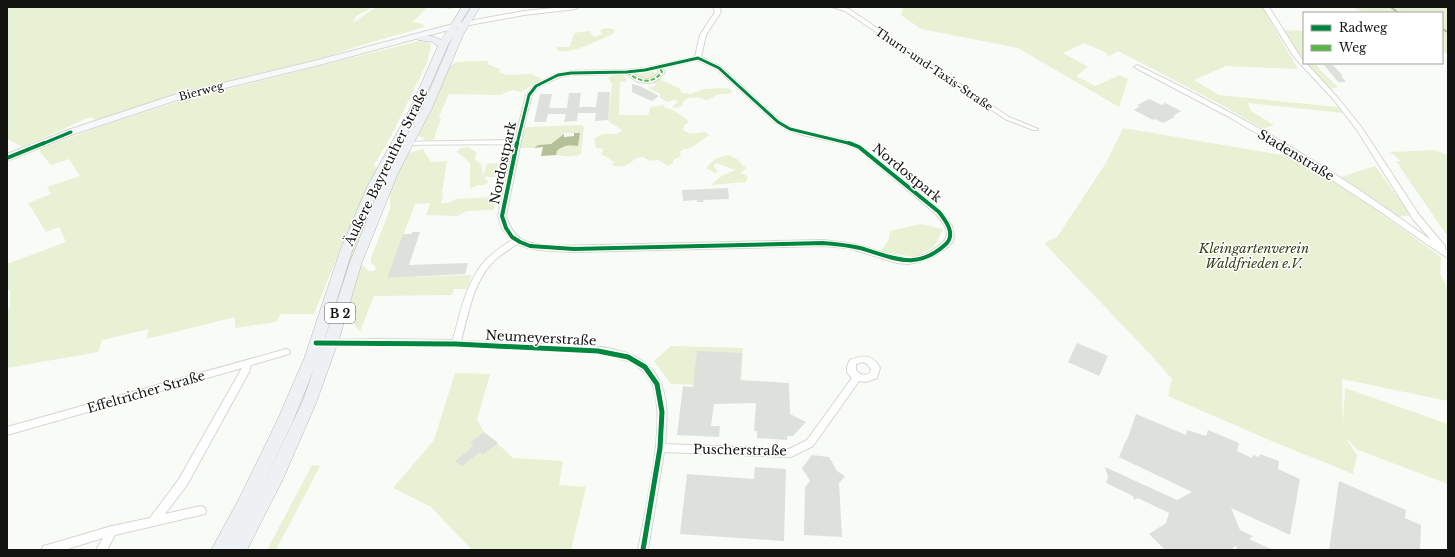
<svg xmlns="http://www.w3.org/2000/svg" width="1455" height="557" font-family="'Libre Baskerville',serif">
	<style>
		.green { fill: #e8f1d4 }
		.water { fill: #b4c097 }
		.lines { fill: none; stroke-linecap: round; stroke-linejoin: round }
		.stream { stroke: #b4c097; stroke-width: 2 }
		.building { fill: #dee0dc }
		.street-casing { stroke: #d6d7d3; stroke-width: 2 }
		.secondary-casing { stroke: #d6d7d3; stroke-width: 2 }
		.primary-casing { stroke: #b2b8bc; stroke-width: 1 }
		.street { fill: #fefefe; fill-rule: evenodd }
		.secondary { fill: #f6f8f9; fill-rule: evenodd }
		.primary { fill: #edf1f4; fill-rule: evenodd }
		.quiet { stroke: #58b947; stroke-width: 2; stroke-dasharray: 4.5 2; stroke-linecap: butt }
		.cycleway-far2-casing { stroke: #fff; stroke-width: 5 }
		.cycleway-far1-casing { stroke: #fff; stroke-width: 6 }
		.cycleway-casing { stroke: #fff; stroke-width: 8 }
		.cycleway-far2 { stroke: #00873e; stroke-width: 3 }
		.cycleway-far1 { stroke: #00873e; stroke-width: 4 }
		.cycleway { stroke: #00873e; stroke-width: 5 }
		.labels { text-anchor: middle; dominant-baseline: central; stroke-width: 3; stroke-linejoin: round; paint-order: stroke }
		.far-street-label { font-size: 11px; fill: #131411; stroke: #fff }
		.shield { fill: #fff; stroke: #5a5a58; stroke-width: 1 }
		.shield-label { font-size: 12px; font-weight: bold; fill: #131411 }
		.street-label { font-size: 13px; fill: #131411; stroke: #fff }
		.park-label { font-size: 13px; font-style: italic; fill: #343e13; stroke: #fff }
	</style>
	<rect width="100%" height="100%" fill="#f9fbf6"/>
	<g class="green">
		<path d="M7,7H373L356,16L353,23L376,7H453L452,9L427,7L413,22L422,24L425,27L355,47L323,58L207,86L95,120L90,117L22,147L7,139Z"/>
		<path d="M901,7H1262L1298,69L1226,66L1194,80L1219,95L1338,107L1343,113L1248,103L1251,111L1274,125L1263,129L1222,105L1118,51L1108,57L1105,52L1084,43L1063,53L1088,67L1076,76L1095,86L1120,75L1128,79L1119,107L1018,48L921,29L901,15L903,9Z"/>
		<path d="M1352,7H1448V54L1442,51V13H1365Z"/>
		<path d="M609,28L615,30L613,34C596,41 576,53 558,51L556,48L558,47H570L574,33L589,31L594,37L603,34L600,31L602,29Z"/>
		<path d="M1284,30L1304,31V61Z"/>
		<path d="M419,41L430,43L431,46L427,63L390,138L374,165L377,168L342,245L314,314H281L276,322L235,328V317L146,339L149,329L102,340L98,352L7,368V310L10,308V290H7V264L66,242L59,227L46,232L28,203L51,194L47,187L80,176L69,159L51,165L40,152V149L96,128L180,101Z"/>
		<path d="M480,61H487L489,65L500,69L499,72L507,75L532,74L542,79L521,92L512,90L500,95L449,94L439,116L441,119L435,135L436,137L432,140H424L422,137L416,135L450,66L456,62Z"/>
		<path d="M1305,63H1315L1321,71L1338,87L1331,89L1308,68Z"/>
		<path d="M653,71L663,81L679,88L682,93L691,94L704,89L728,88L733,92L728,94H719L707,100C699,98 689,95 683,102V105L677,108L672,107L678,101L674,100L667,102L660,98V94L648,88L656,86L654,82L643,80L631,74Z"/>
		<path d="M615,75H622L627,79L626,81L620,82L619,115H648L651,107L664,105L665,108C671,108 685,117 689,122L684,125L683,130L690,134L706,132L709,135L691,148L682,150L680,152L681,156L673,160V163L668,166L658,160L650,161L643,157L636,158C629,164 623,169 612,165L614,162L601,154L604,149L596,148L594,138L603,134H617L622,130L608,121L612,83L608,78L609,77Z"/>
		<path d="M582,125L584,127L581,154C573,158 564,156 556,155L557,151C564,146 569,145 578,146L580,133H565L551,144L538,145L534,148H520L524,129L527,127Z"/>
		<path d="M1123,128L1294,157L1365,202L1441,257L1440,273L1448,289V401L1342,379L1343,426L1345,388L1448,424V484L1358,450L1345,437L1357,455L1353,474L1274,442L1168,396L1172,379L1150,354L1044,243L1057,237L1106,163Z"/>
		<path d="M468,147L476,152L475,160L481,164L483,175L487,164L498,163L495,177H484L488,182L484,185H478L470,189V163L457,152L460,148Z"/>
		<path d="M423,149L430,161L434,162L447,161L442,192L443,195L441,203H448L456,199L496,197L494,210L466,211L458,216L426,215L430,203L415,204L387,278L471,275L467,289H454L452,295L374,296L360,331L354,325L357,315H352L345,319L343,315L360,266H364L369,271H374L376,268L371,262V258L390,209V192L399,168L406,154Z"/>
		<path d="M397,150H400L337,304L346,270L348,258L377,187Z"/>
		<path d="M1435,150L1448,155V237L1396,161H1401L1390,152Z"/>
		<path d="M728,155L737,159L746,168L741,173L748,176L746,182L711,185L721,176L735,170L716,163L713,166L718,171L715,173L706,168L715,159Z"/>
		<path d="M1375,166L1411,215L1399,217L1341,177Z"/>
		<path d="M921,224L943,229L934,247L916,257L881,252L889,239L890,231Z"/>
		<path d="M671,346L743,348L741,386L671,384L654,361Z"/>
		<path d="M455,373L490,374L477,420L484,432L470,443L473,446L455,461L462,466L480,452L484,455L497,443L513,458L563,461L559,485L586,487L571,550H472L431,507L393,488L434,440Z"/>
		<path d="M312,465L320,466L276,550H267Z"/>
	</g>
	<path class="water" d="M574,133H580L578,146C569,145 564,145 557,151L556,155L541,156L543,147L534,148L538,145L551,144L564,134V137L574,136Z"/>
	<g class="lines">
		<g class="stream">
			<path d="M1391,7L1398,13"/>
			<path d="M1442,29L1448,32"/>
		</g>
	</g>
	<g class="building">
		<path d="M1324,65H1333L1343,76H1341L1346,82H1338Z"/>
		<path d="M632,84L640,86L659,96L652,101L649,100L632,92Z"/>
		<path d="M598,92H610L608,120L595,121L596,113H578L577,121L564,122L566,114H548L546,122H534L540,94H552L549,108H567L569,93H581L579,107H596Z"/>
		<path d="M1149,99L1162,105L1165,103L1181,111L1173,116L1175,117L1163,123L1155,119L1153,120L1134,110L1140,106L1137,105Z"/>
		<path d="M728,188L729,199L703,200L704,202H697V200L683,201L682,190Z"/>
		<path d="M412,232H420L409,265L468,263L465,274L387,278L402,237L404,234H412Z"/>
		<path d="M1077,343L1108,356L1099,376L1068,362Z"/>
		<path d="M697,351L742,353L740,380L789,383L790,414L806,422L793,436H787V440L757,438V431H754L756,403L714,404L711,426H720L719,437L677,435L683,386L693,387Z"/>
		<path d="M1136,414L1186,435L1187,430L1206,436L1208,430L1239,443L1237,451L1252,458L1253,455L1259,457L1260,454L1279,461L1278,469L1300,479L1290,535L1231,508L1240,530L1253,536L1249,539L1273,550H1238L1236,546L1230,550H1165L1149,534L1166,523L1169,513L1138,498L1134,500L1133,496L1106,483L1108,477L1105,467L1177,500L1192,492L1119,457L1126,440H1127Z"/>
		<path d="M484,432L498,443L483,455L480,452L462,466L455,461L473,446L470,443Z"/>
		<path d="M812,455L829,457L837,471L845,476L839,483L842,537L804,535L805,487L810,481L802,468Z"/>
		<path d="M755,467L786,469L784,541L680,534L687,474L754,479Z"/>
		<path d="M1339,481L1406,510L1405,518L1421,525L1420,550H1329Z"/>
	</g>
	<g class="lines">
		<g class="street-casing">
			<g id="street">
				<path d="M562,7H579L576,9L524,15L453,28L450,26L453,24L524,11Z"/>
				<path d="M713,7H719L721,12L706,35L701,57L721,67L780,121L792,128L803,131L849,141L861,146L941,211L952,226L954,236L953,241L948,247L934,256L919,262L908,264L897,263L848,248L823,246L574,252C555,251 535,252 517,244C509,250 499,255 492,263C473,283 468,315 461,341C487,342 512,343 537,344C568,345 605,343 634,356C644,361 653,369 658,378C669,397 667,423 665,444L789,449L807,440L852,378C845,372 846,367 850,360C864,355 872,354 880,368L877,378L866,382L859,381L813,446L793,456L790,457L664,452L648,550H638C645,510 668,419 652,383C647,373 635,363 625,360C594,350 558,352 526,350C460,347 394,344 327,346L324,345L323,343L324,341L327,340L376,339L453,340C460,314 466,282 485,261C493,252 503,246 512,240L502,228L498,216L514,144L396,145L393,143L394,142L515,140L526,95L534,85L556,74L571,71L627,70L645,68L695,57L700,35L715,12ZM697,60L717,69L776,123L788,130L802,135L845,144L857,148L936,214C943,222 953,234 942,243C913,269 894,255 862,246C849,242 837,242 823,240L551,246C526,244 514,241 506,216L525,121L532,95L538,87L560,77L571,75L626,74L638,82L650,83L656,81L665,72L662,68ZM657,69L659,72C651,82 642,80 632,73ZM863,362L867,364L871,369L870,373C865,376 859,375 856,370V364Z"/>
				<path d="M832,7H841L849,9L1009,117L1038,129L1037,130H1033L1005,119L845,11Z"/>
				<path d="M1263,7H1269L1304,63H1306L1338,98L1362,128L1419,215L1445,246V249L1448,251V258L1428,245L1378,210L1290,153L1229,117L1134,67L1137,65L1139,66C1224,107 1307,153 1384,207C1400,218 1415,229 1431,240L1413,219L1357,130L1334,100L1294,57Z"/>
				<path d="M286,349L289,350L290,352L289,354L251,365L249,372L187,485L165,514L201,506L205,508L206,511L205,514L115,535L107,550H96L103,538L64,550H42L43,546L47,545L112,526L150,518L179,479L242,368L7,435V427Z"/>
			</g>
		</g>
		<g class="secondary-casing">
			<path id="secondary" d="M453,24H456L457,26L456,28L319,65L180,99L74,134L7,161V154L68,130L174,95L314,61Z"/>
		</g>
		<g class="primary-casing">
			<path id="primary" d="M462,7H470L455,32L472,7H480L463,35L432,108L398,173L362,262L338,342L316,403L283,479L247,550H211L239,499L277,421L304,359L340,251L367,187L409,111L438,46L432,42L418,40L416,38C422,33 435,36 441,40ZM453,36L422,108L386,173L350,262L321,351L352,251L379,187L419,111L448,45ZM314,369L302,403L258,495L293,421Z"/>
		</g>
		<use href="#street" class="street"/>
		<use href="#secondary" class="secondary"/>
		<use href="#primary" class="primary"/>
		<path class="quiet" d="M627,72C639,82 652,85 662,72L659,67"/>
		<g class="cycleway-far2-casing">
			<g id="cycleway-far2">
				<path d="M42,144L71,132"/>
				<path d="M517,144L529,95L536,86L558,75L571,73L627,72L645,70L698,58L719,68L778,122L790,129L852,144"/>
			</g>
		</g>
		<g class="cycleway-far1-casing">
			<g id="cycleway-far1">
				<path d="M517,143L502,216L506,228L512,237L520,242L530,246L574,249L823,243C836,244 847,245 860,248C892,257 916,272 946,244C956,234 946,221 939,212L859,147L849,143"/>
				<path d="M7,158L44,143"/>
			</g>
		</g>
		<g class="cycleway-casing">
			<path id="cycleway" d="M316,343L456,344L598,351L628,357L645,367L657,384L662,412L660,448L643,550"/>
		</g>
		<use href="#cycleway-far2" class="cycleway-far2"/>
		<use href="#cycleway-far1" class="cycleway-far1"/>
		<use href="#cycleway" class="cycleway"/>
	</g>
	<g class="labels">
		<g class="far-street-label">
			<text transform="translate(934 69) rotate(34)">Thurn-und-Taxis-Straße</text>
			<text transform="translate(201 91) rotate(-15)">Bierweg</text>
		</g>
		<rect class="shield" x="325" y="303" width="30" height="20" rx="3"/>
		<g class="shield-label">
			<text x="340" y="313">B 2</text>
		</g>
		<g class="street-label">
			<text transform="translate(1296 155) rotate(31)">Stadenstraße</text>
			<text transform="translate(503 163) rotate(-78)">Nordostpark</text>
			<text transform="translate(386 167) rotate(-64)">Äußere Bayreuther Straße</text>
			<text transform="translate(907 173) rotate(39)">Nordostpark</text>
			<text transform="translate(541 338) rotate(3)">Neumeyerstraße</text>
			<text transform="translate(146 392) rotate(-16)">Effeltricher Straße</text>
			<text transform="translate(740 450) rotate(1)">Puscherstraße</text>
		</g>
		<g class="park-label">
			<text x="1254" y="248">Kleingartenverein<tspan x="1254" dy="15">Waldfrieden e.V.</tspan></text>
		</g>
	</g>
	<rect width="1455" height="557" fill="none" stroke="#131411" stroke-width="16"/>
	<rect x="1303" y="12" width="140" height="52" fill="#ffffff" stroke="#a1a1a0"/>
	<rect x="1311" y="25" width="20" height="6" fill="#00873e" stroke="#a1a1a0"/>
	<text x="1339" y="32" font-size="12" fill="#131411">Radweg</text>
	<rect x="1311" y="45" width="20" height="6" fill="#58b947" stroke="#a1a1a0"/>
	<text x="1339" y="52" font-size="12" fill="#131411">Weg</text>
</svg>
